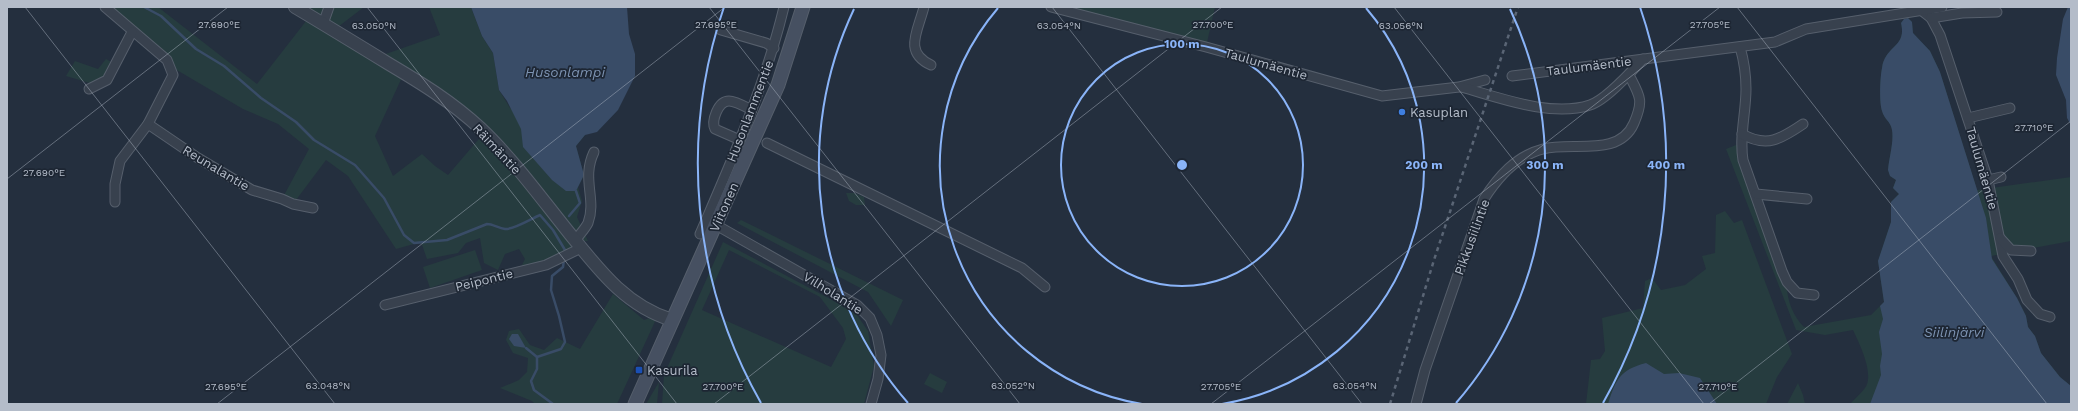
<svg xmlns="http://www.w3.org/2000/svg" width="2078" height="411" font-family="'Work Sans',sans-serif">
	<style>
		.green { fill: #263c3f; fill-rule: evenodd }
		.water { fill: #394c67 }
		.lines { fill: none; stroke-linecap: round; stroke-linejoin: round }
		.stream { stroke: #394c67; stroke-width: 2.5 }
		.minor-casing { stroke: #565f6c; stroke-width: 11 }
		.tertiary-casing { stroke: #565f6c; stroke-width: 14 }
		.secondary-casing { stroke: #565f6c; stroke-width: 15 }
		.minor { stroke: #38414e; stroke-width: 9 }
		.tertiary { stroke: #38414e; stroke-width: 12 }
		.secondary { stroke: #465061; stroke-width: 13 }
		.rail { stroke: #5a6575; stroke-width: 2.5; stroke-dasharray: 4 4; stroke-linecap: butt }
		.ticks { fill: none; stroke: #b4bcc9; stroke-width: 1; stroke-opacity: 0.45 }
		.ring { fill: none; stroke: #8ab4f8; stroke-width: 2 }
		.shop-dot { fill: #3f7fe0; stroke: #1d2633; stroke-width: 1.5 }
		.transit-dot { fill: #1a4fb4; stroke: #1d2633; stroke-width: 1.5 }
		.labels { text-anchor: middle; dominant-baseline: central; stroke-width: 3.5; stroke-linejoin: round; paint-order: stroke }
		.street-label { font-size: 13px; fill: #b4bcc9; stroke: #1d2633 }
		.poi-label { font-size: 13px; fill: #b4bcc9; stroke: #1d2633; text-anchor: start }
		.water-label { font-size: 14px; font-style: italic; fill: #7c92b1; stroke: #1d2633 }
		.ticks-label { font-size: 10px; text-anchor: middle; fill: #b4bcc9; stroke: #1d2633; stroke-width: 3.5; stroke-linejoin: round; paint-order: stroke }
		.centre { fill: #8ab4f8; stroke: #1d2633; stroke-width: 2 }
		.ring-label { font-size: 12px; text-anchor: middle; font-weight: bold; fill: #8ab4f8; stroke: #1d2633; stroke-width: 3.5; stroke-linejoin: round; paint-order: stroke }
	</style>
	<rect width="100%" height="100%" fill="#242f3e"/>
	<g class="green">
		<path d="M105,7H158L257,84L310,16L300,7H364L334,30L377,57L440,35L429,7H471L482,36L493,53L499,90L510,108L585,135L576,146L584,175L578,187L582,201L577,217L588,241H576L581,248L519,271L525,259L519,249L505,254L498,270L484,263L480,238L466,243L458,253L427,259L421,242L396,249L348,176L326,160L293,204L282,199L309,149L278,124L243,109L170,66ZM404,73L484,133L448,175L435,166L422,154L393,176L375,136Z"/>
		<path d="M1051,7H1215L1206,47Z"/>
		<path d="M1908,18L1912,22L1913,33L1930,51L1940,72L1977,190L2071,177V241L1991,256L2017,298L2026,316L2028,327L2035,336L2041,353L2060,377L2071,386V404L1912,225L1896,404H1850C1855,399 1861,393 1865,388C1875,374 1859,343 1853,330L1825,335L1796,330L1726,149L1741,143L1787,282C1786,299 1793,316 1804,327L1871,315L1884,302L1878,261L1891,222V202L1899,194L1893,188L1896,180L1890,176L1888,170C1889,158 1894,142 1892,130C1891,122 1884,119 1882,111C1879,102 1880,78 1882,68C1885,45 1907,48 1901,23L1904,19Z"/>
		<path d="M106,59L113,63L101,80L93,84L66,76L75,61L98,69Z"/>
		<path d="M846,193H854L864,197L865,205H856L849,201Z"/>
		<path d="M1725,211L1734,223L1742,220L1792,354L1777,377L1766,404H1586L1591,360L1600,359L1605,351L1602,318L1643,308L1645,281L1652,278L1661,290L1685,285L1706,269L1702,256L1715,253L1716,215Z"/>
		<path d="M741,220L903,300L891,326L868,292L737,223Z"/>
		<path d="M723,242L834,301L857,315L868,331L874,366L864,404H662L664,375ZM729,250L820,297L843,328L846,339L831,367L702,310Z"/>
		<path d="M475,250L482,270L430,288L423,267Z"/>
		<path d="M613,294L644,320L658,315L617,404H535L532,401L500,388L519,380L527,372L528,358L513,353L506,340L509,331L519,329L530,345L544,350L557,338L580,349Z"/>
		<path d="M930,373L947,382L942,393L924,384Z"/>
		<path d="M659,382L657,404H646Z"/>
		<path d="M1798,383L1803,395L1805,404H1787Z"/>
	</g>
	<g class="water">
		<path d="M471,7H627L629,34L635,54V76L618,110L597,132L585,135L576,146L584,175L576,191H566L552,180L523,147L521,129L507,101L499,90L493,53L482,36Z"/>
		<path d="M2068,7H2071V125L2067,118L2066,100L2056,75L2057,58L2063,19Z"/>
		<path d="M1908,18L1912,22L1913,33L1930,51L1940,72L1986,218L1992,259L2017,298L2026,316L2028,327L2035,336L2041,353L2060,377L2071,386V404H1870L1881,375L1880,366L1882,354L1879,332L1883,319L1880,306L1884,302L1878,261L1891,222V202L1899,194L1893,188L1896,180L1890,176L1888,170C1889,158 1894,142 1892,130C1891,122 1884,119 1882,111C1879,102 1880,78 1882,68C1885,45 1907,48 1901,23L1904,19Z"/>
		<path d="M512,334H518L526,348L514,346L509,339Z"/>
		<path d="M1646,363L1664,374L1679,373L1700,378L1717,404H1608C1616,379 1620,370 1646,363Z"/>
	</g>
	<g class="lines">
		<g class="stream">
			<path d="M144,7L161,16L196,49L224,66L261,98L296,122L314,140L355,165L384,198L404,235L414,243L447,240L487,224C493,224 498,228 505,229C513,230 531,219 540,215L553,230L565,250L564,254"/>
			<path d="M569,216L580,203L576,191"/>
			<path d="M526,348L537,357"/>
			<path d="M553,404L534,390L531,381L537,369V357L561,349L565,342L559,316L551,290L552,276L563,267L564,259"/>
		</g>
		<g class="minor-casing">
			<g id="minor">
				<path d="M105,7L167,60L173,75L148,124L198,158L252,190L282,199L293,204L313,208"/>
				<path d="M924,7C918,31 903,52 931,65"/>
				<path d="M1051,7L1206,47L1382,96L1459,87L1485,80"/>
				<path d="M1924,7L1922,11L1931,18L1940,35L1988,180L2003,256L2018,279L2027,300L2040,314L2050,317"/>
				<path d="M1931,18L1962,13L1997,12"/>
				<path d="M323,24L329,7"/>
				<path d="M721,30L766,43L774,48"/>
				<path d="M1740,47C1744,61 1746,74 1746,89C1746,113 1739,136 1743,160L1782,271L1787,282L1797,293L1814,295"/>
				<path d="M1512,76L1775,42L1806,29L1942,7"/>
				<path d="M1461,87C1498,97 1551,118 1590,105C1606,100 1631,72 1643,59"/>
				<path d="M89,89L107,80L132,32"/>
				<path d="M1968,118L2010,108"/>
				<path d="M1742,134C1767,148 1781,139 1803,124"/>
				<path d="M740,140L715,129C711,121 718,101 729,101C735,101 746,107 752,110"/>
				<path d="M767,143L1022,268L1045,287"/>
				<path d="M1988,180L2001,177"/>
				<path d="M1756,194L1807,199"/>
				<path d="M115,202V184L120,161L148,124"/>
				<path d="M716,225L857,305L870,318L877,335L881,355L878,379L871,404"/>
				<path d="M700,234C732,160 765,86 784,7"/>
				<path d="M2000,238L2011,250L2031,251"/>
				<path d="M575,241C579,235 585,229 588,223C597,199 581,179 594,152"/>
				<path d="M385,305L546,265L581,248"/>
				<path d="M1416,404L1425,370L1484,199C1498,177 1516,156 1543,149C1572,141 1619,158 1634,123C1644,100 1640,96 1629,75"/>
			</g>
		</g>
		<g class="tertiary-casing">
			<path id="tertiary" d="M295,7C327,26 358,45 389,64C421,83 452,102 480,128C513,159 541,198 570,234C599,270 626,306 672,320"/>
		</g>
		<g class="secondary-casing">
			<path id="secondary" d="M635,404L778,85L803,7"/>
		</g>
		<use href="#minor" class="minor"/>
		<use href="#tertiary" class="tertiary"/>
		<use href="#secondary" class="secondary"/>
		<path class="rail" d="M1390,404L1434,260L1518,7"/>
	</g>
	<path class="ticks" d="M25,7L335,404M367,7L677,404M709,7L1020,404M1052,7L1362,404M1394,7L1704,404M1737,7L2047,404M7,179L228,7M217,404L725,7M714,404L1222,7M1211,404L1720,7M1709,404L2071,121"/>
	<g class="ring">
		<circle cx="1182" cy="165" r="121"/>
		<path d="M1142 404A242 242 0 0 1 998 8M1366 8A242 242 0 0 1 1222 404"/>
		<path d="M908 403A363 363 0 0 1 854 9M1510 9A363 363 0 0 1 1456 403"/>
		<path d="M761 403A484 484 0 0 1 724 7M1640 7A484 484 0 0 1 1603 403"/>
	</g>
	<circle class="shop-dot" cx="1402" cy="112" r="4"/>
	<rect class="transit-dot" x="635" y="366" width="8" height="8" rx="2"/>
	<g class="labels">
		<g class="street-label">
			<text transform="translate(1266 64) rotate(16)">Taulumäentie</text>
			<text transform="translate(1589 66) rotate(-7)">Taulumäentie</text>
			<text transform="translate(750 111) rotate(-69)">Husonlammentie</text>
			<text transform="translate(497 149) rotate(47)">Räimäntie</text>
			<text transform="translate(216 168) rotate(31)">Reunalantie</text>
			<text transform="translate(1982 168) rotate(74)">Taulumäentie</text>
			<text transform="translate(724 207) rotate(-66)">Viitonen</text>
			<text transform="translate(1472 237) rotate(-70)">Pikkusiilintie</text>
			<text transform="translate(484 280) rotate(-14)">Peipontie</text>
			<text transform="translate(833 293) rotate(32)">Vilholantie</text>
		</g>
		<g class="poi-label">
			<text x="1410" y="112">Kasuplan</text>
			<text x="647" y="370">Kasurila</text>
		</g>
		<g class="water-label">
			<text x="565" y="72">Husonlampi</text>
			<text x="1954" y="332">Siilinjärvi</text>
		</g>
	</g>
	<g class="ticks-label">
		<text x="219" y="28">27.690°E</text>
		<text x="716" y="28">27.695°E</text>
		<text x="1213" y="28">27.700°E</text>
		<text x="1710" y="28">27.705°E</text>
		<text x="374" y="29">63.050°N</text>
		<text x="1059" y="29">63.054°N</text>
		<text x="1401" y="29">63.056°N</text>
		<text x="2034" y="131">27.710°E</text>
		<text x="44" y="176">27.690°E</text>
		<text x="328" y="389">63.048°N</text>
		<text x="1013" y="389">63.052°N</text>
		<text x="1355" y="389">63.054°N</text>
		<text x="226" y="390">27.695°E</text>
		<text x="723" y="390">27.700°E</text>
		<text x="1221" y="390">27.705°E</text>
		<text x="1718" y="390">27.710°E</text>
	</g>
	<circle cx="1182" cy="165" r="6" class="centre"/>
	<g class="ring-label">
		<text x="1182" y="48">100 m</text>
		<text x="1424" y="169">200 m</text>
		<text x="1545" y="169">300 m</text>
		<text x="1666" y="169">400 m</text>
	</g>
	<rect width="2078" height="411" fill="none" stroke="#b4bcc9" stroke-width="16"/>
</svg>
